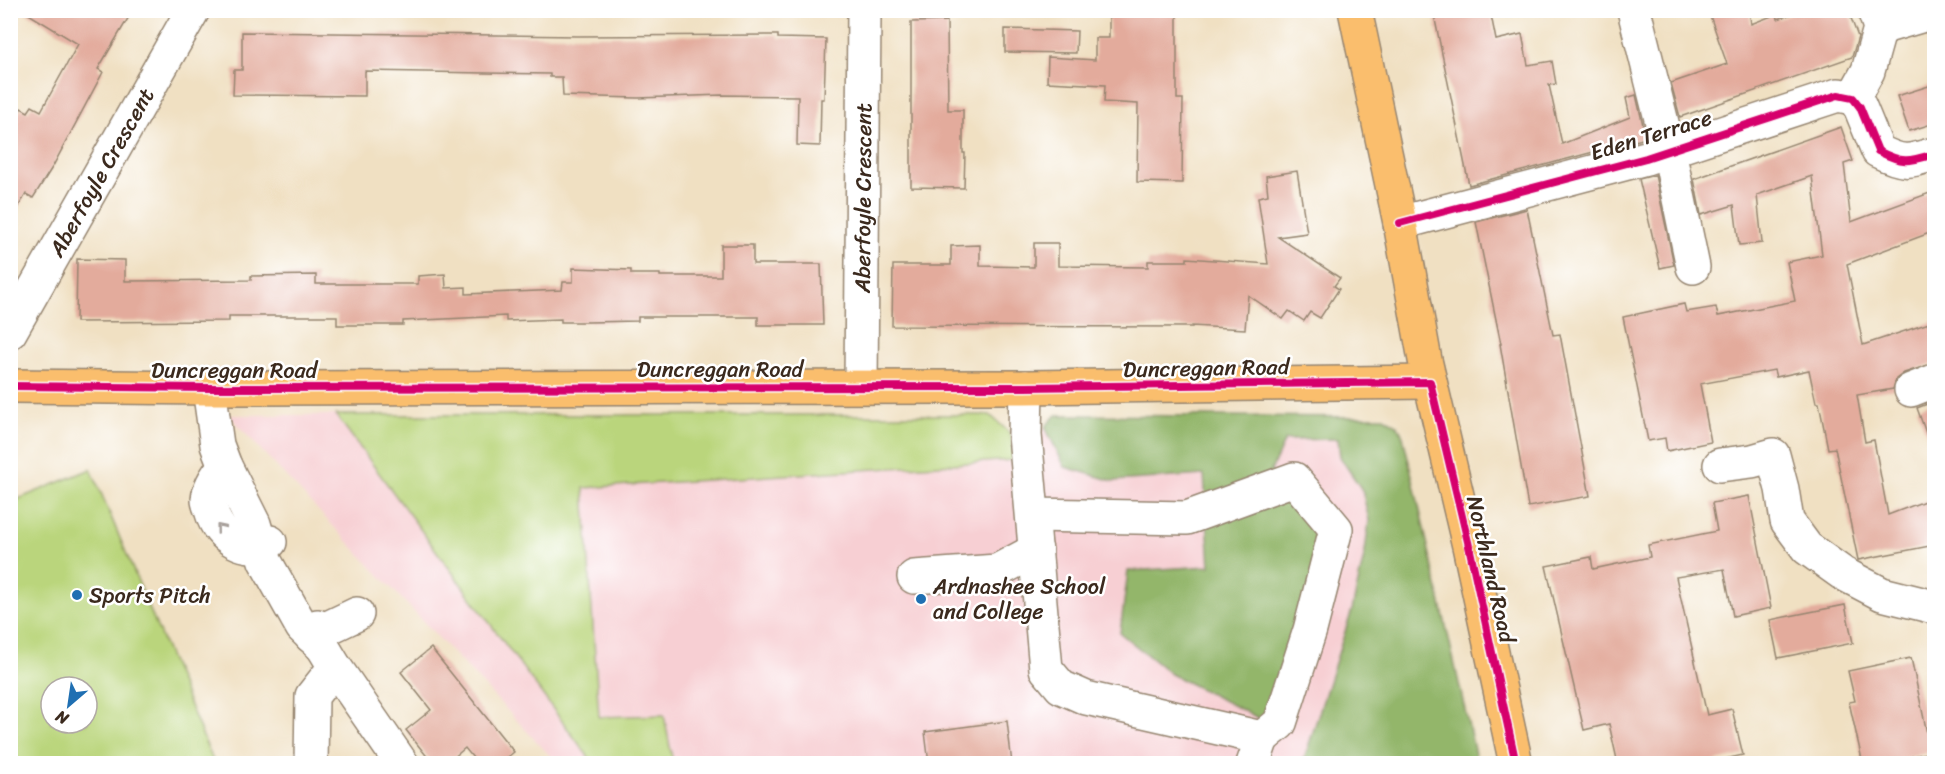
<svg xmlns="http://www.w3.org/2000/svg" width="1945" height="774" font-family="Sriracha,sans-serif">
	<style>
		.built { fill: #f7cfd3 }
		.green { fill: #bad57b; stroke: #7a804c; stroke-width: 1.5; fill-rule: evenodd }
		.forest { fill: #93b66b; stroke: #677044; stroke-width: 1.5 }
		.building { fill: #e3ab9c }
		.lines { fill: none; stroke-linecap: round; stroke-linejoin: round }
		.minor-casing { stroke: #968570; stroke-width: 36 }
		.major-casing { stroke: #968570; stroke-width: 36 }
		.minor { stroke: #fff; stroke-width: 33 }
		.major { stroke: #fabe6d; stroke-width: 33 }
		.cycleway-casing { stroke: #fff; stroke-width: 11 }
		.cycleway { stroke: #d6006c; stroke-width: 8 }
		.oneway { stroke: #a79f9a }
		.poi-dot { fill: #1f6fb2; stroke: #fff; stroke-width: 2 }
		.labels { text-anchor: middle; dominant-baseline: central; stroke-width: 5; stroke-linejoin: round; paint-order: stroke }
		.street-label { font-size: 22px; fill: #3b2a1e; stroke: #fff }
		.poi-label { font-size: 22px; fill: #3b2a1e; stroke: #fff; text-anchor: start }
	</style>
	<rect width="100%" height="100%" fill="#fff"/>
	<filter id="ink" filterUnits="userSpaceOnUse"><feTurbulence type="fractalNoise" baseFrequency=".0167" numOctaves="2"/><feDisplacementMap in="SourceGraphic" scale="12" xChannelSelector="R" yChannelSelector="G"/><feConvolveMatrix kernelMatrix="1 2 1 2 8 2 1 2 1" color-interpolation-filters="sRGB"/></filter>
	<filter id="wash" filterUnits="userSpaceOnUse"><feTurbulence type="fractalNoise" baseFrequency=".008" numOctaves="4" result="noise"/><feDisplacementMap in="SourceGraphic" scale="24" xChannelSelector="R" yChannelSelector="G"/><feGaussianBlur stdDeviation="1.35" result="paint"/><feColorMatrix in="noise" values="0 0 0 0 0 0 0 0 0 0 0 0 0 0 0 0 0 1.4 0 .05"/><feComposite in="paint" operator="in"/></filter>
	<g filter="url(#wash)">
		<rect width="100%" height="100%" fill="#f0e0c2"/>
		<path class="built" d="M228,415H990L1011,434H1038L1056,415L1384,417L1397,425L1403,436L1477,763H557Z"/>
		<g class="green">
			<path d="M336,415H990L1011,434L1014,460L584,488L599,717L664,715L673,763H593Z"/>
			<path d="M91,469L214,763H11V502ZM51,687H87V723H51Z"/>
		</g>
		<path class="forest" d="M1056,415L1384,417L1397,425L1403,436L1477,763H1303L1352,610L1365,552L1369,520L1362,490L1340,457L1338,439L1285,440L1271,471L1324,539L1268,723L1171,674L1120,633L1128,571L1210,566L1204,475L1113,481L1065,467L1045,427Z"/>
		<g id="blocks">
			<g class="building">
				<path d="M22,10H133L98,69L103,72L53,166L33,198L26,194L10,221V128L21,108L28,112L32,106L41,111L78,44Z"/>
				<path d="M1109,10H1177V99H1183L1182,183L1137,182L1138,104L1104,102L1105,85L1047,82L1048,57L1095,60V38H1109Z"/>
				<path d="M1433,10H1490L1496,40L1522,34L1528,65L1552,61L1556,84L1549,85L1562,144L1630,117L1626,98L1636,95L1646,138L1469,185Z"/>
				<path d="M1708,10H1749L1751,24L1777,14L1778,19L1804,10H1848L1858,37L1852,57L1680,117L1671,83L1727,64Z"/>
				<path d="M947,21L948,110H963V153H965L964,188L911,187V22Z"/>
				<path d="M1005,29L1077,31L1076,53L1005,52Z"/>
				<path d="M242,32L577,36L778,35V38L826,39L824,99H821L820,146L797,145L798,96L722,95L638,98L563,96L562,77H550V74L365,71V96L233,95L234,70H242Z"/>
				<path d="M1935,84V123L1909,131L1897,96Z"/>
				<path d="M1841,127L1853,161L1844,164L1851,222L1935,191V231L1847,264L1863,345L1935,321V363L1904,373L1896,379L1893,389L1857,395L1865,442L1874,440L1888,515L1935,497V545L1858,560L1835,448L1828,449L1819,403H1816L1809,370L1776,377L1774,370L1700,384L1711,442L1667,451L1665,438L1648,441L1623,317L1684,304L1686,312L1716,307L1718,316L1795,301L1787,262L1822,255L1812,176L1757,195L1762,243L1739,245L1734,205L1701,215L1694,179Z"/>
				<path d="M1297,171L1307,233L1278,237L1340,278L1334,286L1339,289L1320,318L1310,312L1304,321L1289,311L1283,319L1248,295L1245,329L1192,326V327L892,326L893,265H951V246L980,245V266L1034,267V243H1058V266L1148,267V261H1187V258L1268,264L1258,197L1268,195L1266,176Z"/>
				<path d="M1655,175L1674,265L1660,268L1639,179Z"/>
				<path d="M1527,209L1553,335L1560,334L1590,496L1528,507L1500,344H1501L1476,222Z"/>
				<path d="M721,245H753V264H821L823,325H758V317H638V321L588,322H561V319L506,321V316L403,321V325H337V316H229V321L76,322L77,259L125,260V281L251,280V276L316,275V284H418V276L445,274L446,288L466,287V294L562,290L563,282H573V268L631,270V274H660V276H721Z"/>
				<path d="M1935,401V447H1931L1917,408Z"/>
				<path d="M1749,496L1771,608L1733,616L1724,569L1676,577L1707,715L1732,709L1743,755L1703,764H1618L1609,724L1584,730L1546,566L1591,557L1593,569L1650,557L1648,545L1717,531L1712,503Z"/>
				<path d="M1845,605L1853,643L1778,658L1770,620Z"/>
				<path d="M431,648L514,752L499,764H478L465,748L446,764H433L406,730L431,710L401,672Z"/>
				<path d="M1911,658L1931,752L1879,764H1863L1849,702L1855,701L1848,671Z"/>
				<path d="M1007,721L1012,764H929L925,732Z"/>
			</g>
		</g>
	</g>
	<g filter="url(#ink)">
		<use href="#blocks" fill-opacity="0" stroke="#968570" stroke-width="1.5"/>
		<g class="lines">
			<g class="minor-casing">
				<g id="minor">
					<path d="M1634,10L1669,151L1693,267"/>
					<path d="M1880,28L1934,12"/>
					<path d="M1853,98L1868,71L1880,28L1874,10"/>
					<path d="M1400,223L1646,158L1838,95L1853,98L1860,107L1878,151C1904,164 1908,162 1934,154"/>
					<path id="s1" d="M10,332L193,10"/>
					<path id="s2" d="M861,386L864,10"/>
					<path d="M1026,387L1025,435L1046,669L1061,687L1086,698L1262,738L1253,764"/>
					<path d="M209,388L217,445L225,466L254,524L265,561L302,627L323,647"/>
					<path d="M1911,390L1934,381"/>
					<path d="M1720,465L1752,461L1773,455L1782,489L1787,521L1807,548L1842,573L1882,594L1934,607"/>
					<path d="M225,466C217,475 209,487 208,500C208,504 211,509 212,513C219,538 247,554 270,542"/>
					<path d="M1033,515L1187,518L1294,479L1336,529L1310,630L1280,723L1262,738"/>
					<path d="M914,577L997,571L1036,550"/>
					<path d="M317,626L323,647L335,667L402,764"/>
					<path d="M311,636L357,614"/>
					<path d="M311,764L312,696L335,667"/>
				</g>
			</g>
			<g class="major-casing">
				<g id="major">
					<path d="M1355,10L1400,223L1425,360L1469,546L1516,764"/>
					<path d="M10,386L209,388L1026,387L1430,382"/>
				</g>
			</g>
			<use href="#minor" class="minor"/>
			<use href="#major" class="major"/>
			<g class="cycleway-casing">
				<g id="cycleway">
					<path d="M1400,223L1646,158L1838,95L1853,98L1860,107L1878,151C1904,164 1908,162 1934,154"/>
					<path d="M10,386L209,388L1026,387L1430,382L1469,546L1516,764"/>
				</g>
			</g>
			<use href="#cycleway" class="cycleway"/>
		</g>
		<defs><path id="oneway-chevron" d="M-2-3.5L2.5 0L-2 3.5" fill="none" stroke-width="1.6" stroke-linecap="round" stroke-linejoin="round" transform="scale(1.5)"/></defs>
		<use class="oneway" href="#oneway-chevron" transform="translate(220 528) rotate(-129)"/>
	</g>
	<g class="poi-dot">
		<circle cx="77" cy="595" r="6"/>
		<circle cx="921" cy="599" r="6"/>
	</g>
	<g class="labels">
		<g class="street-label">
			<text transform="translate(1651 135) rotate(-17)">Eden Terrace</text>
			<text stroke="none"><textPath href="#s1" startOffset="184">Aberfoyle Crescent</textPath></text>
			<text stroke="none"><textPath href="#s2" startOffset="188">Aberfoyle Crescent</textPath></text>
			<text transform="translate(1206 368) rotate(-1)">Duncreggan Road</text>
			<text x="720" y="369">Duncreggan Road</text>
			<text x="234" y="370">Duncreggan Road</text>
			<text transform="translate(1491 569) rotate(77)">Northland Road</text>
		</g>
		<g class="poi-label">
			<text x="933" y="586">Ardnashee School<tspan x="933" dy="25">and College</tspan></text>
			<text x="89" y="595">Sports Pitch</text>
		</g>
	</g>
	<rect width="1945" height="774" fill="none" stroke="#fff" stroke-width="36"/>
	<g transform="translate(69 705) rotate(209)"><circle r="28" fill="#ffffff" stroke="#b1aaa5" stroke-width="1.5"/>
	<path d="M0-4.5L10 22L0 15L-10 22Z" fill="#1f6fb2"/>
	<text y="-9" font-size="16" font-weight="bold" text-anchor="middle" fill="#3b2a1e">N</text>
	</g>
</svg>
